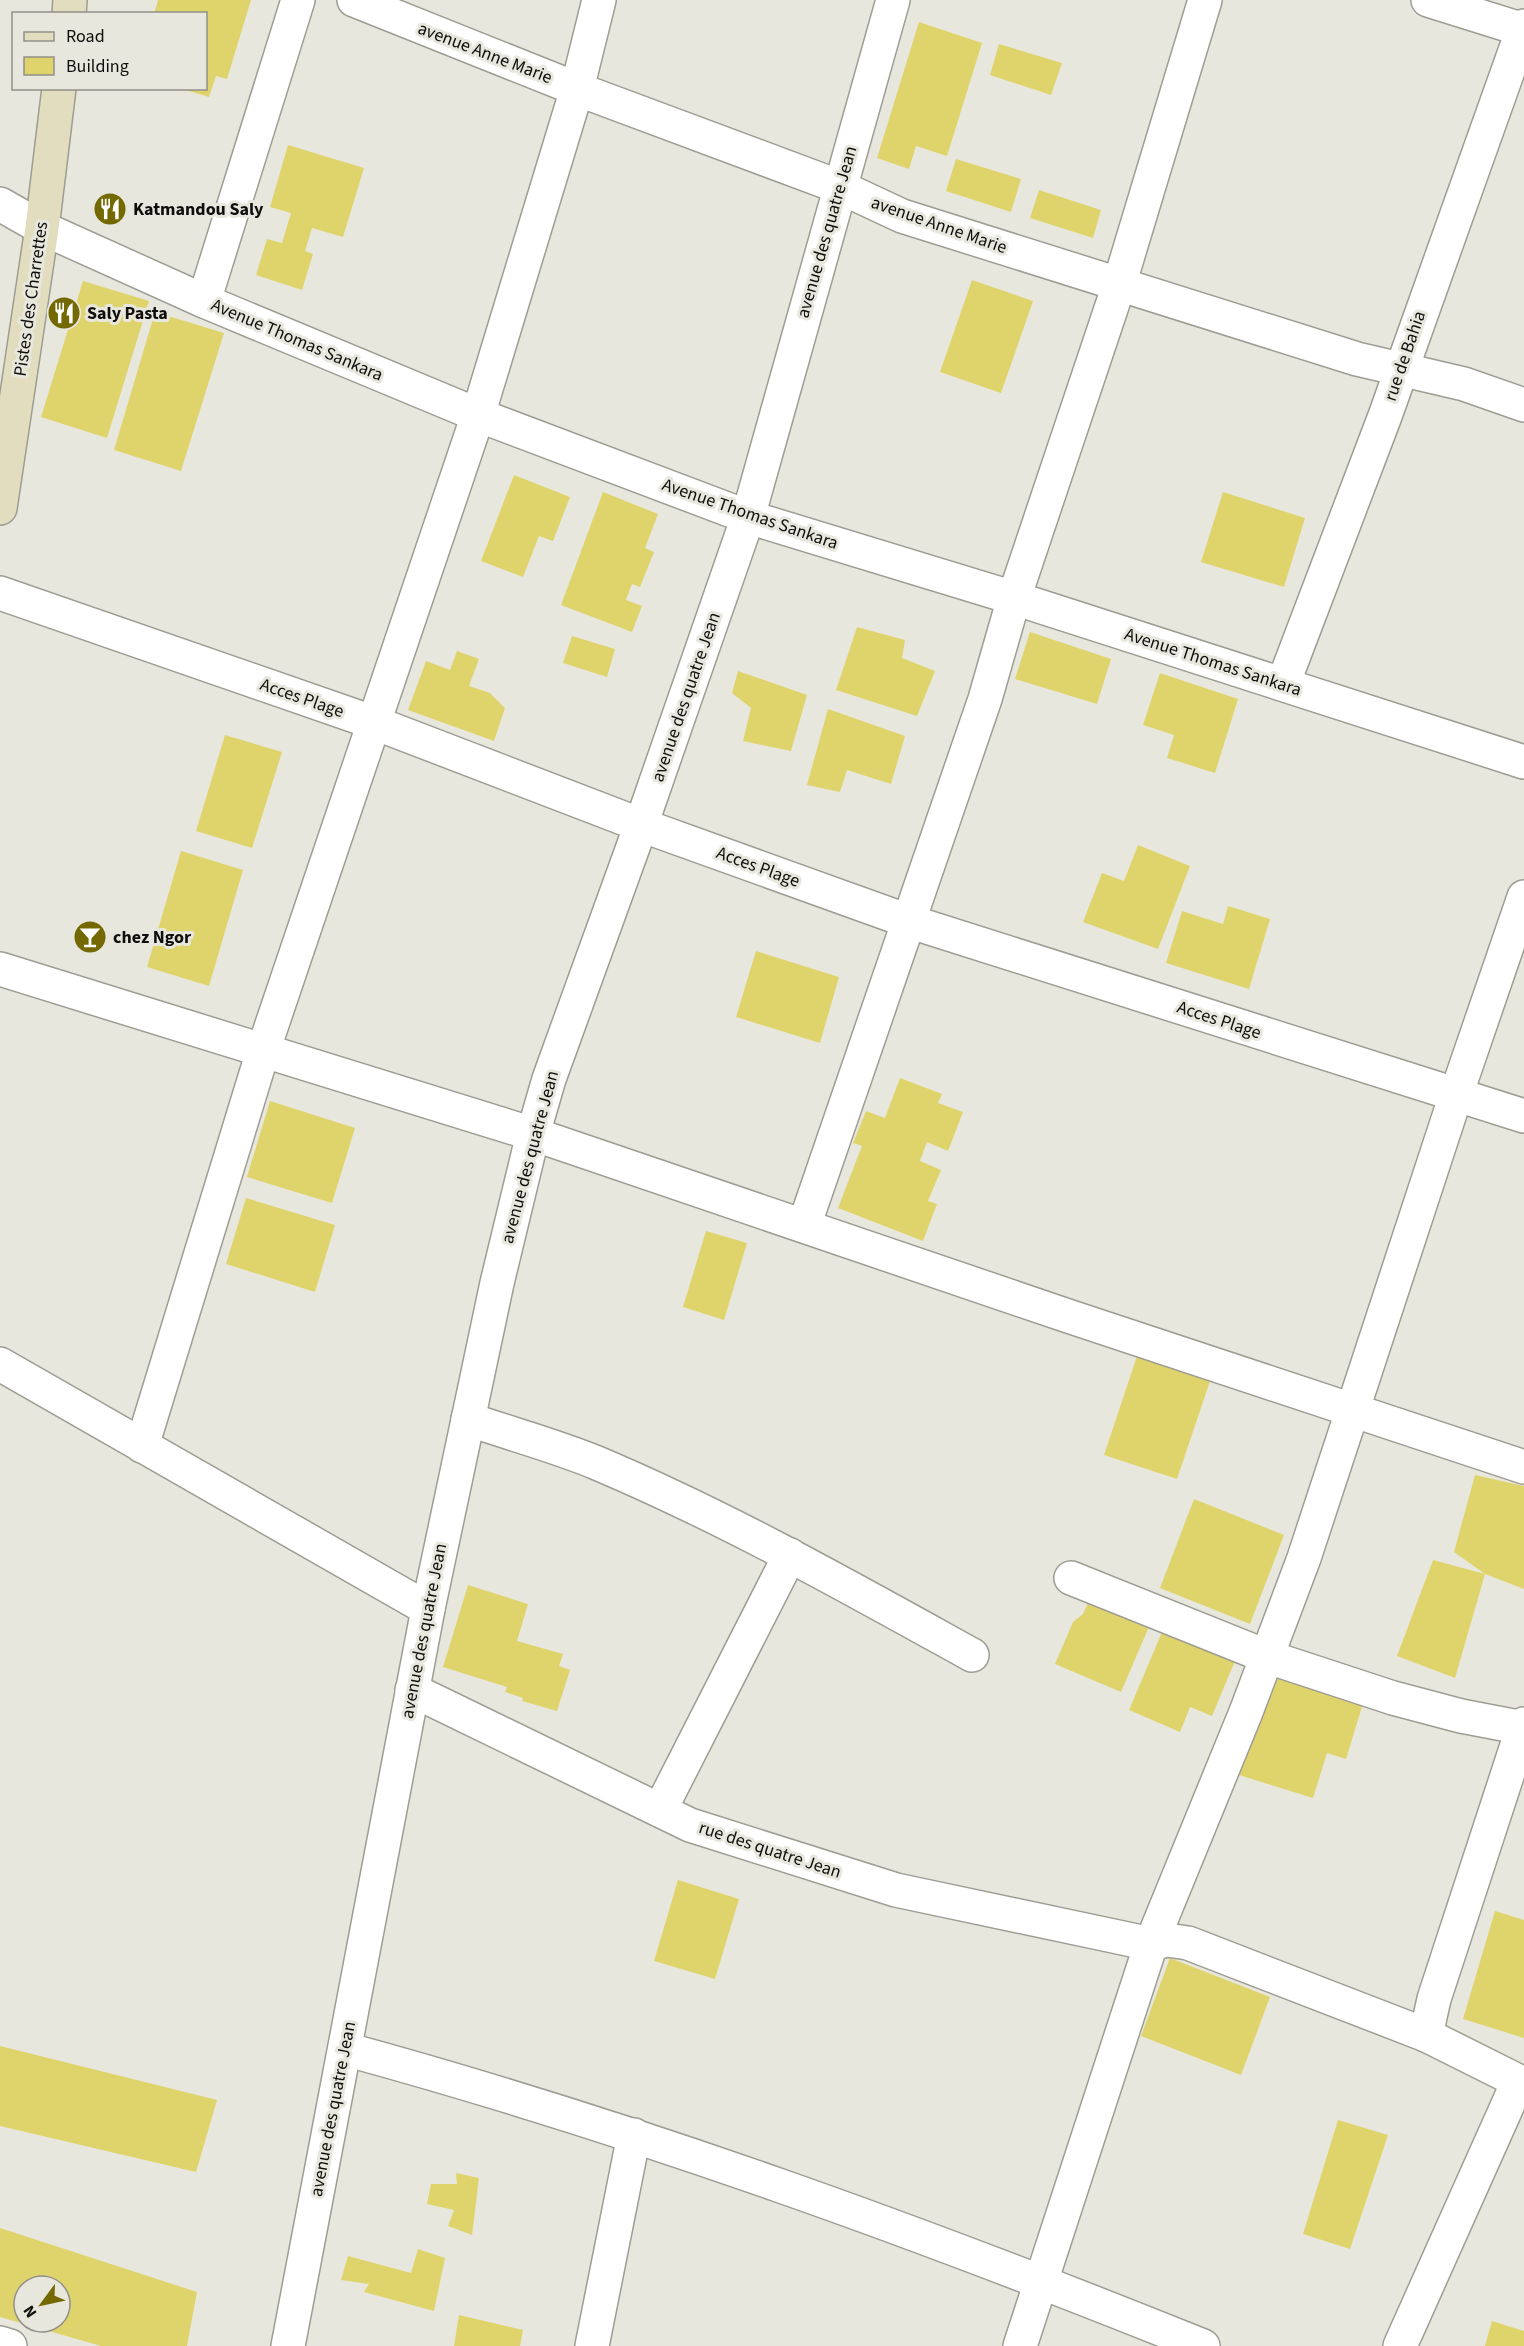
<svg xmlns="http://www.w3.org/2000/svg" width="1524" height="2346" font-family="'Source Sans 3',sans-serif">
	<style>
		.building { fill: #dfd46c; fill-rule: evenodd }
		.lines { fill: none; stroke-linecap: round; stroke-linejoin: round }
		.street-casing { stroke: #9d9d93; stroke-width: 36 }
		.secondary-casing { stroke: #9d9d93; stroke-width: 36 }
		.street { stroke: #fff; stroke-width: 33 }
		.secondary { stroke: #e1ddbe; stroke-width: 33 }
		.labels { text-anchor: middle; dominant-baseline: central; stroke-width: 6; stroke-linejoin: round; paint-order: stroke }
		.street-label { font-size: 18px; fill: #0f0e0b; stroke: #e8e7dd }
		.poi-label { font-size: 18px; font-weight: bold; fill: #0f0e0b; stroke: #e8e7dd; text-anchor: start }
	</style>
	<rect width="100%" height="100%" fill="#e8e7dd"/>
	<g class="building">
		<path d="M158,0H251L227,79L216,76L209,97L182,89L206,88V14H154Z"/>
		<path d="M919,22L982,43L947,156L916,146L909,169L877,158Z"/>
		<path d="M999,44L1062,63L1051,95L990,75Z"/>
		<path d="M288,145L364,168L343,237L312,228L305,251L313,254L302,290L256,275L267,239L282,243L291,213L270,207Z"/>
		<path d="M956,159L1021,179L1011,212L946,191Z"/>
		<path d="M1039,190L1101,210L1093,238L1030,218Z"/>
		<path d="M972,280L1033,301L1001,393L940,372Z"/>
		<path d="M83,281L149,301L107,438L41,417Z"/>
		<path d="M155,312L224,333L181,471L114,450Z"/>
		<path d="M514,475L570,497L553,541L539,536L523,577L481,561Z"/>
		<path d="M603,492L658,514L645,548L654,552L640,587L632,584L626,600L642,606L632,632L561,605Z"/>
		<path d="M1223,492L1305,518L1284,587L1201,562Z"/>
		<path d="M857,627L905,640L902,658L935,671L917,716L836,690Z"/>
		<path d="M1030,632L1111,659L1097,704L1015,679Z"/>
		<path d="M572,636L615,649L607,677L563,663Z"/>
		<path d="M457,651L479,659L469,686L490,693L505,708L494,741L408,710L426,661L450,670Z"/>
		<path d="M738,671L807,695L791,751L743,741L751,708L732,693Z"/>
		<path d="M1160,673L1238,699L1215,773L1167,758L1174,735L1143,725Z"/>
		<path d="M828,709L905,736L891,784L847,770L840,792L807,785Z"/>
		<path d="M225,735L282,752L252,848L196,831Z"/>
		<path d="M1138,845L1190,866L1158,949L1083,922L1102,873L1124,881Z"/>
		<path d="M181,851L243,870L209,986L147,967Z"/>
		<path d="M1228,906L1270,919L1249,989L1166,963L1182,911L1223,924Z"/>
		<path d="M756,951L839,977L820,1043L736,1017Z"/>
		<path d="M900,1078L942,1094L938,1103L963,1112L948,1151L927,1142L920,1161L941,1170L928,1201L937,1204L923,1241L838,1208L862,1146L853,1143L866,1111L885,1118Z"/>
		<path d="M270,1101L355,1128L332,1203L247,1177Z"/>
		<path d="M246,1198L335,1225L315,1292L226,1264Z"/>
		<path d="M706,1231L747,1243L724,1320L683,1307Z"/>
		<path d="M1137,1356L1210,1381L1177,1479L1104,1455Z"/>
		<path d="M1475,1475L1524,1486V1589L1485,1574L1454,1552Z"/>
		<path d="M1194,1499L1284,1535L1250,1624L1160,1588Z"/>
		<path d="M1433,1560L1485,1574L1455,1678L1397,1656Z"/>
		<path d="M468,1585L528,1604L517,1641L563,1654L559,1666L570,1670L557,1711L522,1701L523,1698L505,1692L507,1687L443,1667Z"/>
		<path d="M1091,1596L1151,1622L1121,1692L1055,1664L1073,1622L1083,1614Z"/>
		<path d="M1168,1618L1240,1649L1212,1716L1190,1707L1180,1732L1129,1710Z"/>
		<path d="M1272,1669L1365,1697L1346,1759L1327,1753L1313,1798L1239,1775Z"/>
		<path d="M678,1880L739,1899L715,1979L654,1961Z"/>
		<path d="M1495,1911L1524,1920V2038L1463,2019Z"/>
		<path d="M1170,1958L1270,1997L1241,2075L1141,2036Z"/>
		<path d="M0,2046L217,2100L196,2172L0,2126Z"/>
		<path d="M1338,2120L1388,2135L1350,2249L1303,2234Z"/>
		<path d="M456,2173L479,2178L472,2235L448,2226L454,2210L427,2204L431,2184H457Z"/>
		<path d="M0,2228L197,2292L187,2346H101L0,2317ZM24,2286H60V2322H24Z"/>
		<path d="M418,2249L445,2258L434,2311L364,2292L369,2284L341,2280L348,2256L411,2273Z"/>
		<path d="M459,2315L523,2330L520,2346H454Z"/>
		<path d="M1492,2321L1524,2331V2346H1485Z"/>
	</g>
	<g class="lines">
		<g class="street-casing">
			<g id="street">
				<path d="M354,0L577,89L840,187L902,216L1357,359L1464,384L1524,405"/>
				<path d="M1428,0L1524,30"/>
				<path d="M0,204L42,228L204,301L478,415L748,517L1014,598L1524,762"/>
				<path d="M204,301L298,0"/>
				<path d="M0,593L375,723L641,825L908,921L1524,1116"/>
				<path d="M1283,684L1385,416L1524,26"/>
				<path d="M0,969L533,1134L1068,1316L1524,1467"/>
				<path d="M804,1226L985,699L1014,598L1119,285L1205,0"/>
				<path d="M0,1364L428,1609"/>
				<path d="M468,1419C511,1434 556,1446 597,1463C727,1518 849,1587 972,1655"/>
				<path d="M142,1446L263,1051L478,415L577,89L599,0"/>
				<path d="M1071,1578L1268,1657L1393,1698L1461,1716L1524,1728"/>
				<path d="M412,1690L690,1825L896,1890L1151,1944L1167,1940L1188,1943L1426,2035L1524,2084"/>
				<path d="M660,1810L790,1555"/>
				<path d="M1426,2035L1434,1999L1524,1724"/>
				<path d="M345,2049C638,2129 922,2233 1203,2346"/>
				<path d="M0,2343L10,2346"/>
				<path d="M288,2346L428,1609L497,1283L533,1134L549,1079L641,825L748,517L893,0"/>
				<path d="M592,2346L634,2135"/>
				<path d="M1020,2346L1151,1944L1246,1712L1304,1558L1456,1095L1524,897"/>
				<path d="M1400,2346L1518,2082"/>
			</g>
		</g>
		<g class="secondary-casing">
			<g id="secondary">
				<path d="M69,14L70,0"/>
				<path d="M0,508L42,228L59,88"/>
			</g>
		</g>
		<use href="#street" class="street"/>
		<use href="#secondary" class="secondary"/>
	</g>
	<defs>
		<g id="restaurant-disc" transform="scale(1.725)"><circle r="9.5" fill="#736900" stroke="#e8e7dd"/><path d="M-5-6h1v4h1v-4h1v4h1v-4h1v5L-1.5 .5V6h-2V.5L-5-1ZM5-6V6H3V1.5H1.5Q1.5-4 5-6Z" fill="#fff"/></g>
		<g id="bar-disc" transform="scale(1.725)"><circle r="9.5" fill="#736900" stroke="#e8e7dd"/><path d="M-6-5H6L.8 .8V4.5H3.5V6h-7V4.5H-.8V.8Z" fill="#fff"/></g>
	</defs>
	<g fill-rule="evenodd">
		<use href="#restaurant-disc" x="110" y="209"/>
		<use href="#restaurant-disc" x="64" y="313"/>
		<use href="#bar-disc" x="90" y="937"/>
	</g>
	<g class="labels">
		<g class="street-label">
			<text transform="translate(485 53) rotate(21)">avenue Anne Marie</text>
			<text transform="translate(939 225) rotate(19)">avenue Anne Marie</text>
			<text transform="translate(827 232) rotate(-74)">avenue des quatre Jean</text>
			<text transform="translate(31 299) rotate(-82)">Pistes des Charrettes</text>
			<text transform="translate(297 340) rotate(23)">Avenue Thomas Sankara</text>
			<text transform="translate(1405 356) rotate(-71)">rue de Bahia</text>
			<text transform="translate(750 514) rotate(19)">Avenue Thomas Sankara</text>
			<text transform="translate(1213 662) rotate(18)">Avenue Thomas Sankara</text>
			<text transform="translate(686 697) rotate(-71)">avenue des quatre Jean</text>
			<text transform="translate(302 698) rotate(19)">Acces Plage</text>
			<text transform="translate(758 867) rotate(20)">Acces Plage</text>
			<text transform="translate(1219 1020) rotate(18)">Acces Plage</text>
			<text transform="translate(530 1157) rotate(-75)">avenue des quatre Jean</text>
			<text transform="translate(424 1631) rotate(-79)">avenue des quatre Jean</text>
			<text transform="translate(770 1850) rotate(18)">rue des quatre Jean</text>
			<text transform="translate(333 2109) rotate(-79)">avenue des quatre Jean</text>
		</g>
		<g class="poi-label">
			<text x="133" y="209">Katmandou Saly</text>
			<text x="87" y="313">Saly Pasta</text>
			<text x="113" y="937">chez Ngor</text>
		</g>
	</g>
	<rect x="12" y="12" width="195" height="78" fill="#e8e7dd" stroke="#919089" stroke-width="1.5"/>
	<rect x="24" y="32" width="30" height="9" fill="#e1ddbe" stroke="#919089" stroke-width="1.5"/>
	<text x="66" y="42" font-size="18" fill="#0f0e0b">Road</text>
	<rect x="24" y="57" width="30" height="18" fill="#dfd46c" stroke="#919089" stroke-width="1.5"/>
	<text x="66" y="72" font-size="18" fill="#0f0e0b">Building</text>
	<g transform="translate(42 2304) rotate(237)"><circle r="28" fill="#e8e7dd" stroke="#919089" stroke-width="1.5"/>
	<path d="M0-4.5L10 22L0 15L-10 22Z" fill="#736900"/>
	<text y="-9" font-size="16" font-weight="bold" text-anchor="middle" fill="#0f0e0b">N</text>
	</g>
</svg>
